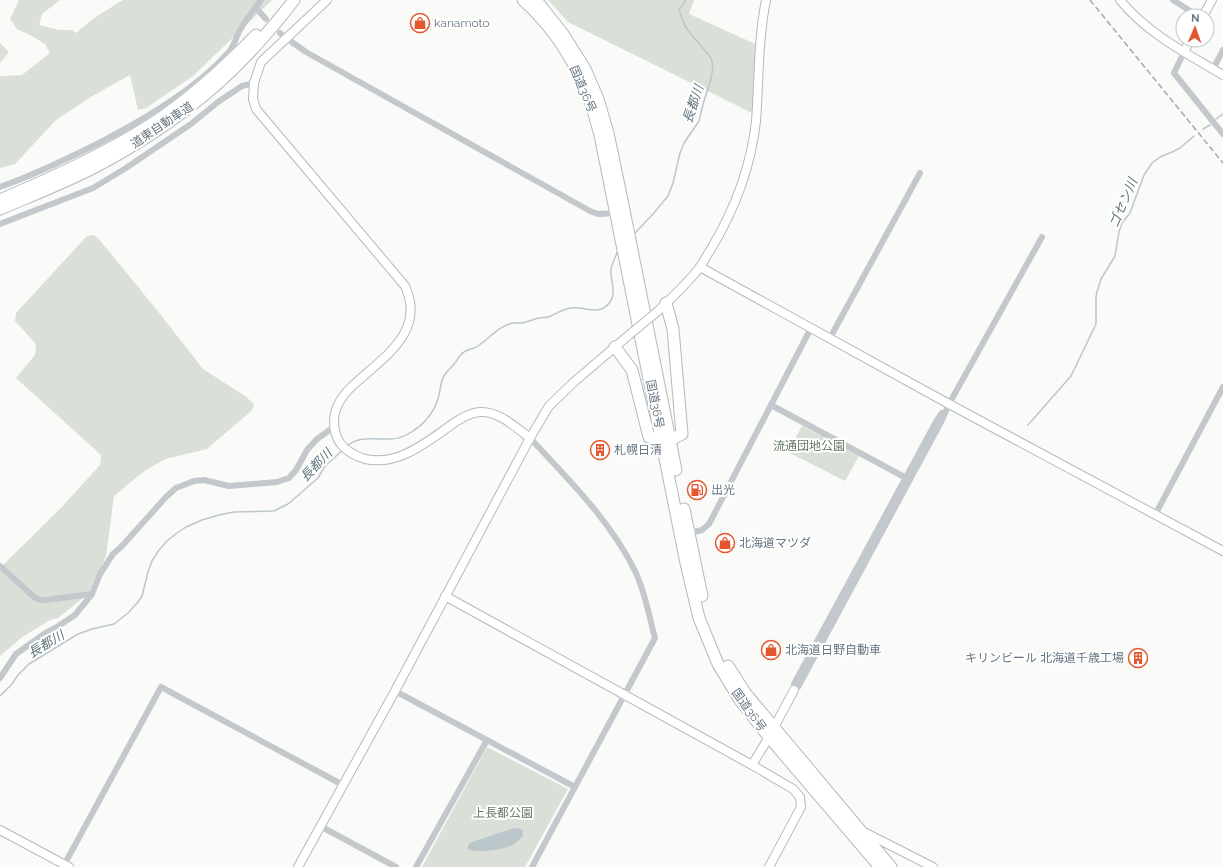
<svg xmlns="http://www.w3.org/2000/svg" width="1223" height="867" font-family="Raleway,'Noto Sans JP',sans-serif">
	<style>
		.green { fill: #dadfd7 }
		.water { fill: #bbc7cb }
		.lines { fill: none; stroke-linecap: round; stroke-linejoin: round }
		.stream { stroke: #bbc7cb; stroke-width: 1.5 }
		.secondary-casing { stroke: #b3babf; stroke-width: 10 }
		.highway-casing { stroke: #b4b9bd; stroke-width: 13 }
		.street { stroke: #c3c8cc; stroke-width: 6 }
		.secondary { stroke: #fff; stroke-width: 8 }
		.highway { stroke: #fff; stroke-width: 11 }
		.rail { stroke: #a2aab0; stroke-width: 1.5; stroke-dasharray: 6 3; stroke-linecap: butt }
		.secondary-bridge-casing { stroke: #b3babf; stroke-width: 10; stroke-linecap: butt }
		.secondary-bridge { stroke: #fff; stroke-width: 8 }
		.labels { text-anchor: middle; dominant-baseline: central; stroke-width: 4; stroke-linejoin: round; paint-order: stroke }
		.poi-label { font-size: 12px; fill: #657683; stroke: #fff; text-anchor: start }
		.street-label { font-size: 12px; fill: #657683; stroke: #fff }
		.park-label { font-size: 12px; fill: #687a64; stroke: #fff }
		.water-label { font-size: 13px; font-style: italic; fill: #60757c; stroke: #fff }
	</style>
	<rect width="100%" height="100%" fill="#fafaf8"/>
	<g class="green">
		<path d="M19,0H60L42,14L39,25L59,30H72L76,33L94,18L123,0H272L193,76L146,108L138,110L130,75L94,95L56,120L15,164L0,168V76L22,75L50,53L45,44L32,36L17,29L10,19Z"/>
		<path d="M548,0H694L689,14L762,47L758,116L568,22Z"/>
		<path d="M0,43L9,52L0,63Z"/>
		<path d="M94,235L99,239L160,314L203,369L245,396L253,403L254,407L250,412L207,449L165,459L143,472L114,496L106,556L88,594L58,618L50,620L21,638L0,656V568L61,508L100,465L101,455L16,378L35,355L36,344L15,321L16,313L87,236Z"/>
		<path d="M802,426L859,456L845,481L788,452Z"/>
		<path d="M487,747L568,789L525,867H422Z"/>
	</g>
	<path class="water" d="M514,828L521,829L523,831V836C520,839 516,842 513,845C504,849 476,854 468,849V845L472,842Z"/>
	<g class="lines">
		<g class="stream">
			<path d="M1216,119L1223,114"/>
			<path d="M1203,129L1210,125"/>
			<path d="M635,233L653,214L668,196L673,183L680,153L684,143L699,121L703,104L711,79L713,66L711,58L691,34L685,26L679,10L686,0"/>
			<path d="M1028,425L1071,376L1096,324V297L1097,292L1101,279L1115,256L1119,232L1122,223L1130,213L1144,175L1152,163L1160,157L1172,152L1180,148L1194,136"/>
			<path d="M347,446C360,435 375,440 391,439C399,439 407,435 413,431C426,423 436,409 439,395C440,390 441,385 442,380C445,372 450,369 455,363C458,359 459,355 464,352C468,349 474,349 478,346C490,338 498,326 513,323C516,323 519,323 522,323C528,322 534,319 539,318C542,317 546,318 548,317C556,314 562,309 571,308C586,306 599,317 610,302C617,292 610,280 611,270C612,263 616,256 618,250"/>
			<path d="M0,696L12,684L18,675L29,664L78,634L92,629L114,624L128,613L138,602L142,596L148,572L152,561L159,550L167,541L177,533L186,527L202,520L219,515L234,512L274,511L288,504L318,478L325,466L343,450"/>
		</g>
		<g class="secondary-casing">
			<g id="secondary">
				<path d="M327,0L261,62L254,83L253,99L256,109L405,286C425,330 388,354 359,380C346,391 335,403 334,420C334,428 335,436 340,443C346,451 355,456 365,459C396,466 423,445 447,428C456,421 468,413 480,412C499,411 515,427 530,438"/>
				<path d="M1120,0C1148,34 1186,53 1223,75"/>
				<path d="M1203,16L1212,0"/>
				<path d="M1184,52L1190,40"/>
				<path d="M700,267L949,404L1223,551"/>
				<path d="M658,311C672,297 688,283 700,267C704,261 707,255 711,249C735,209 751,167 756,121C759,81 758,40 766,0"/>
				<path d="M445,596L752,765L793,789L800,797L801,807L769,867"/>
				<path d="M752,765L769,737L794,690"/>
				<path d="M0,830L69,867"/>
				<path d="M864,832L933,867"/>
				<path d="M298,867L395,691L530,438L549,406L574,382L629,335"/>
			</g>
		</g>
		<g class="highway-casing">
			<g id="highway">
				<path d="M523,0C544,19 564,45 577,71C588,91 594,113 600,135L686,563L699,618L718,664L740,700L769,737L880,867"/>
				<path d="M536,0L563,34L585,69L598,99L608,133L622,200L676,470"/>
				<path d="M0,200C51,178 103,155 150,125C189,100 224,68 256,35"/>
				<path d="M0,209C33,195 67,182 99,165C153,136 207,98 249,53C265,36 280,18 294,0"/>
				<path d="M666,303L673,329L682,434L670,440"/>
				<path d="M615,347L632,370L649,437L662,441"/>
				<path d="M684,509L702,596"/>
				<path d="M728,666L746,694L891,867"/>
			</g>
		</g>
		<g class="street">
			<path d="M1173,0L1198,16"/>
			<path d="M256,8L266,19"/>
			<path d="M280,33L286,38L306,52L590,211L598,214L617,213"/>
			<path d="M1184,52L1174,73L1223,134"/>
			<path d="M1213,69L1223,50"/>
			<path d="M0,187C34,175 65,160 97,144C143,120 194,91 229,52C234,46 236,37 240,30C246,19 254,10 261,0"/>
			<path d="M0,224L93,188L126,168L154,149L191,124L218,102L242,86L254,83"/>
			<path d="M830,338L920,173"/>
			<path d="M771,405L908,479"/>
			<path d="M530,438C568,479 610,520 635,571C645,591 649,616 655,638L532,867"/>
			<path d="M1155,515L1223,387"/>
			<path d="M687,534L702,530L709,524L811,328"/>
			<path d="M0,566L34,597L40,600H46L92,594"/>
			<path d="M0,678L16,654L44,634L57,627L75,615L92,594L100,574L113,554L122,546L166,497L176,488L194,481L204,480L229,486L277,482L289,478L296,470L307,450L317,439L334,427"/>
			<path d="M794,690L798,687L941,422L949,404L1042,237"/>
			<path d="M794,690V684L937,420L942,413"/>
			<path d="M395,691L575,787"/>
			<path d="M320,826L396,867"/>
			<path d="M63,867L161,687L343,785"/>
			<path d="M416,867L487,740"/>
		</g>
		<use href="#secondary" class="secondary"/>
		<use href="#highway" class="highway"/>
		<path class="rail" d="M1090,0L1223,163"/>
		<g class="secondary-bridge-casing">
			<path id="secondary-bridge" d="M629,335L658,311"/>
		</g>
		<use href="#secondary-bridge" class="secondary-bridge"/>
	</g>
	<defs>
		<g id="shop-ring" transform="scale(1)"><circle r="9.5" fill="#fff" stroke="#e4572e" stroke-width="1.5"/><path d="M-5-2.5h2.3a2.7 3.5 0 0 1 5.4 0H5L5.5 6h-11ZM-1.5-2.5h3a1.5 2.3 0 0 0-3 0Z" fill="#e4572e"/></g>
		<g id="building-ring" transform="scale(1)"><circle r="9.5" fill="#fff" stroke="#e4572e" stroke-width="1.5"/><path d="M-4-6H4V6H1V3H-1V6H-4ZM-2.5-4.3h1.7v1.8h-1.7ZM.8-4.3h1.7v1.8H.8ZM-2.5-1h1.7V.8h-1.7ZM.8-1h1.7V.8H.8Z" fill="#e4572e"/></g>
		<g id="fuel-ring" transform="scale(1)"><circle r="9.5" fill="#fff" stroke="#e4572e" stroke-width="1.5"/><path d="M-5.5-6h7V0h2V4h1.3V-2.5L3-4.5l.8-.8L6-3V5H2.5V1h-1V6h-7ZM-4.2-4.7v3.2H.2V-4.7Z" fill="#e4572e"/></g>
	</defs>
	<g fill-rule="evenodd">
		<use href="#shop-ring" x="420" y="23"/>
		<use href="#building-ring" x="600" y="450"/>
		<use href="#fuel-ring" x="697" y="490"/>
		<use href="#shop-ring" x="725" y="543"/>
		<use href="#shop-ring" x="771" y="650"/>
		<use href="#building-ring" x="1138" y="658"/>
	</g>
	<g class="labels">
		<g class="poi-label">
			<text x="434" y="23">kanamoto</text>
			<text x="614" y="450">札幌日清</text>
			<text x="711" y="490">出光</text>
			<text x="739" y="543">北海道マツダ</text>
			<text x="785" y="650">北海道日野自動車</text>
			<text x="1124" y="658" text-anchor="end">キリンビール 北海道千歳工場</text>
		</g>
		<g class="street-label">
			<text transform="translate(583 89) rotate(67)">国道36号</text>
			<text transform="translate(162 125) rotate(-34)">道東自動車道</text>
			<text transform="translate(655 404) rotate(79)">国道36号</text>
			<text transform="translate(749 710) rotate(54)">国道36号</text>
		</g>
		<g class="park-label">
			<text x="809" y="446">流通団地公園</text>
			<text x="503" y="813">上長都公園</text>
		</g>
		<g class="water-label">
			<text transform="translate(693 104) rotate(-71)">長都川</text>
			<text transform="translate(1123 203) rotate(-67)">ゴセン川</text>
			<text transform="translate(316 465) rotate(-46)">長都川</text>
			<text transform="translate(46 644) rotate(-31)">長都川</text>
		</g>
	</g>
	<g transform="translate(1195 28) rotate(2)"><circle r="19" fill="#ffffff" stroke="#c1c8cd"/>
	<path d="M0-3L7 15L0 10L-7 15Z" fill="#e4572e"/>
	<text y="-6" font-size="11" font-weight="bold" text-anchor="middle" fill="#657683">N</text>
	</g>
</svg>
